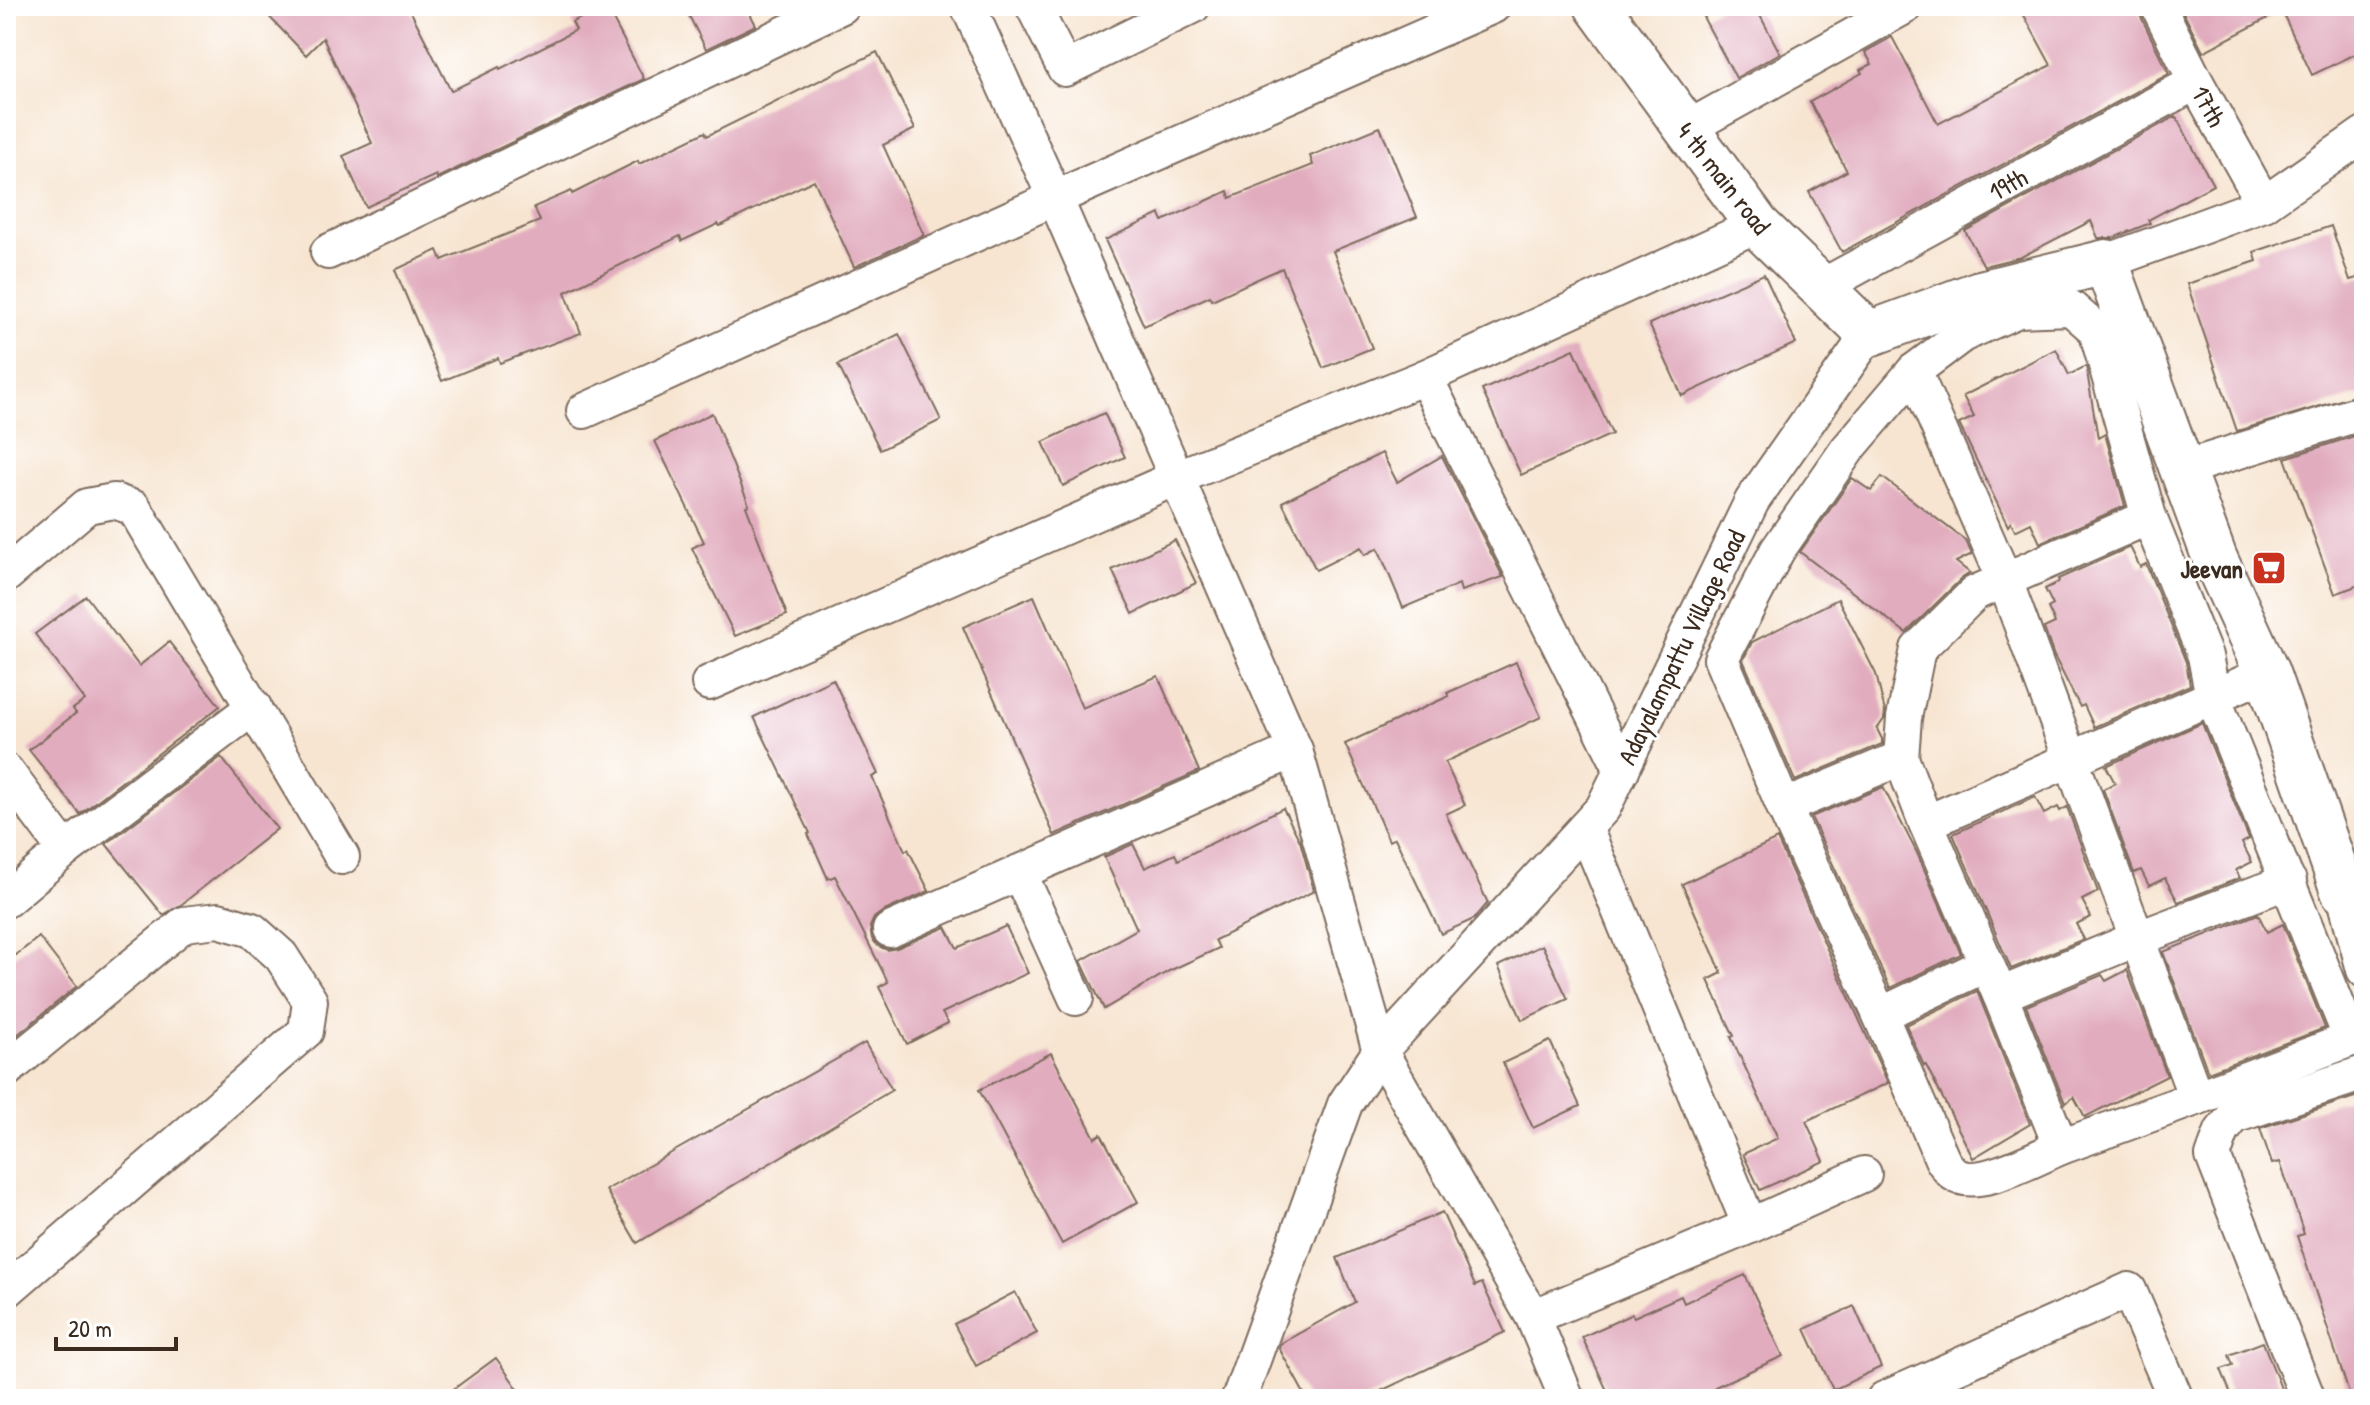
<svg xmlns="http://www.w3.org/2000/svg" width="2370" height="1405" font-family="'Patrick Hand',sans-serif">
	<style>
		.building { fill: #e1acbe }
		.lines { fill: none; stroke-linecap: round; stroke-linejoin: round }
		.street-casing { stroke: #7d6b5d; stroke-width: 38 }
		.secondary-casing { stroke: #7d6b5d; stroke-width: 48 }
		.street { stroke: #fff; stroke-width: 34 }
		.secondary { stroke: #fff; stroke-width: 44 }
		.labels { text-anchor: middle; dominant-baseline: central; stroke-width: 6; stroke-linejoin: round; paint-order: stroke }
		.street-label { font-size: 26px; fill: #3b2a1e; stroke: #fff }
		.poi-label { font-size: 26px; font-weight: bold; fill: #3b2a1e; stroke: #fff; text-anchor: end }
	</style>
	<rect width="100%" height="100%" fill="#fff"/>
	<filter id="ink" filterUnits="userSpaceOnUse"><feTurbulence type="fractalNoise" baseFrequency=".0125" numOctaves="2"/><feDisplacementMap in="SourceGraphic" scale="16" xChannelSelector="R" yChannelSelector="G"/><feConvolveMatrix kernelMatrix="1 2 1 2 8 2 1 2 1" color-interpolation-filters="sRGB"/></filter>
	<filter id="wash" filterUnits="userSpaceOnUse"><feTurbulence type="fractalNoise" baseFrequency=".006" numOctaves="4" result="noise"/><feDisplacementMap in="SourceGraphic" scale="32" xChannelSelector="R" yChannelSelector="G"/><feGaussianBlur stdDeviation="1.8" result="paint"/><feColorMatrix in="noise" values="0 0 0 0 0 0 0 0 0 0 0 0 0 0 0 0 0 1.4 0 .05"/><feComposite in="paint" operator="in"/></filter>
	<g filter="url(#wash)">
		<rect width="100%" height="100%" fill="#f7e5d1"/>
		<g id="blocks">
			<g class="building">
				<path d="M259,6H408L451,91L499,67L500,69L576,30L572,22L606,6L644,79L437,178L436,175L366,207L343,156L372,143L323,38L306,55Z"/>
				<path d="M684,6H746L756,25L706,49Z"/>
				<path d="M1724,6H1755L1780,53L1736,78L1703,17Z"/>
				<path d="M2019,6H2138L2140,15L2169,74L1842,252L1809,192L1847,171L1810,102L1862,73L1860,70L1872,64L1865,52L1892,37L1938,124L2051,65Z"/>
				<path d="M2180,6H2291L2203,52Z"/>
				<path d="M2305,6H2364V50L2312,75L2284,16Z"/>
				<path d="M877,52L915,129L883,145L924,235L854,267L814,180L720,226L718,224L682,241L680,236L565,292L581,333L500,363L498,358L442,381L395,270L438,250L442,260L540,221L534,207L571,191L572,194L638,161L639,164L705,132L707,136Z"/>
				<path d="M2176,116L2213,185L2148,220L2150,223L2113,238H2098L2091,221L2021,257L1984,266L1965,231Z"/>
				<path d="M1380,127L1417,217L1333,251L1372,348L1323,368L1282,268L1212,300L1210,296L1144,326L1105,240L1160,214L1163,221L1228,191L1230,198L1313,165L1310,156Z"/>
				<path d="M2331,226L2350,280L2364,276V393L2237,431L2187,284L2257,261L2254,252Z"/>
				<path d="M1764,274L1796,343L1682,396L1649,324Z"/>
				<path d="M899,334L941,420L880,450L838,365Z"/>
				<path d="M1574,349L1612,434L1521,475L1482,390Z"/>
				<path d="M2056,349L2069,375L2086,366L2098,438L2105,434L2125,506L2040,543L2031,523L2015,531L2011,522L2008,526L1959,424L1974,417L1963,396Z"/>
				<path d="M712,413L749,505L746,506L787,615L735,636L692,548L704,542L655,441Z"/>
				<path d="M1104,413L1125,457L1063,486L1043,442Z"/>
				<path d="M2364,433V583L2335,594L2285,458Z"/>
				<path d="M1382,453L1397,482L1442,456L1503,577L1461,591L1459,584L1403,608L1378,548L1365,555L1361,547L1316,570L1282,502Z"/>
				<path d="M1882,477L1966,541L1972,554L1956,562L1970,573L1961,579L1906,633L1800,552L1852,478L1871,491Z"/>
				<path d="M1175,540L1196,583L1133,614L1112,570Z"/>
				<path d="M2130,547L2140,567L2146,564L2186,662L2190,685L2094,727L2084,705L2080,707L2054,656L2044,628L2055,623L2048,608L2053,605L2045,589L2059,582L2058,579Z"/>
				<path d="M86,596L139,666L169,642L220,706L80,814L29,750L76,713L73,709L85,700L35,634Z"/>
				<path d="M1034,596L1082,708L1158,676L1199,771L1054,835L963,627Z"/>
				<path d="M1838,599L1876,674L1885,712L1884,719L1877,729L1882,739V744L1795,781L1743,660L1752,642Z"/>
				<path d="M1516,662L1541,717L1445,762L1465,805L1446,814L1488,903L1474,919L1441,934L1395,838L1389,841L1345,744L1449,696L1447,693Z"/>
				<path d="M833,679L878,774L872,777L905,851L908,849L929,891L882,912L874,918L870,927L872,939L878,946L887,950L897,948L946,927L957,948L1006,926L1028,973L942,1013L948,1023L907,1044L879,987L888,982L835,876L828,879L808,834L810,833L754,717Z"/>
				<path d="M2202,723L2249,839L2242,843L2252,862L2236,870L2240,878L2178,902L2165,878L2149,886L2141,870L2134,873L2103,789L2115,783L2106,766Z"/>
				<path d="M221,757L277,829L182,904L163,915L106,844Z"/>
				<path d="M1883,787L1917,853L1961,954L1890,988L1811,817Z"/>
				<path d="M2035,797L2044,814L2058,807L2060,811L2067,807L2098,892L2082,900L2091,917L2076,924L2084,939L2011,969L1953,834Z"/>
				<path d="M1283,808L1300,841L1314,891L1215,940L1219,948L1169,971L1104,1009L1081,961L1137,929L1104,857L1133,844L1145,868L1175,854L1178,860Z"/>
				<path d="M1777,839L1888,1083L1806,1121L1824,1161L1760,1190L1743,1154L1778,1138L1731,1037L1734,1036L1708,980L1722,973L1682,884Z"/>
				<path d="M2258,914L2267,932L2283,924L2325,1028L2208,1072L2163,952Z"/>
				<path d="M39,937L77,986L6,1044V963Z"/>
				<path d="M1542,945L1568,999L1522,1020L1498,966Z"/>
				<path d="M2127,970L2167,1076L2085,1117L2074,1097L2065,1103L2026,1006L2102,975L2106,981Z"/>
				<path d="M1977,991L2030,1124L1973,1158L1926,1065L1924,1066L1906,1025Z"/>
				<path d="M1550,1041L1580,1106L1533,1128L1503,1063Z"/>
				<path d="M865,1043L892,1090L637,1243L606,1190Z"/>
				<path d="M1051,1053L1095,1138L1101,1134L1138,1202L1062,1244L979,1090Z"/>
				<path d="M2364,1094V1399H2351L2297,1236L2304,1234L2280,1162L2272,1164L2260,1128Z"/>
				<path d="M1442,1212L1475,1286L1482,1283L1505,1332L1364,1399H1307L1279,1348L1280,1344L1355,1302L1337,1258Z"/>
				<path d="M1745,1275L1783,1356L1715,1387L1721,1399H1611L1582,1337L1632,1314L1634,1317L1681,1296L1684,1303Z"/>
				<path d="M1015,1292L1037,1333L976,1366L954,1324Z"/>
				<path d="M1854,1306L1881,1367L1833,1390L1805,1329Z"/>
				<path d="M2263,1342L2285,1399H2233L2221,1369L2233,1365L2229,1355Z"/>
				<path d="M496,1358L525,1399H440Z"/>
			</g>
		</g>
	</g>
	<g filter="url(#ink)">
		<use href="#blocks" fill-opacity="0" stroke="#7d6b5d" stroke-width="2"/>
		<g class="lines">
			<g class="street-casing">
				<g id="street">
					<path d="M1033,6L1065,69L1193,6"/>
					<path d="M2158,6L2196,82L2264,204"/>
					<path d="M1686,129L1906,6"/>
					<path d="M328,252L842,6"/>
					<path d="M2106,262L2264,204L2364,134"/>
					<path d="M1821,287L2196,82"/>
					<path d="M1914,371L2004,578L2196,1098L2061,1147L2000,995L1926,823L2267,673"/>
					<path d="M1425,377L1622,770"/>
					<path d="M584,411L1055,198L968,6"/>
					<path d="M2181,469L2364,412"/>
					<path d="M6,575L87,506L114,501L134,508L342,857"/>
					<path d="M709,683L1178,477L1425,377L1757,225"/>
					<path d="M1901,758L1784,807L1721,659L1777,551L1847,450L1914,371L1962,335L2018,310L2071,308L2096,330L2149,517L2205,656L2213,697L2351,1039L2196,1098"/>
					<path d="M6,771L65,850L6,900"/>
					<path d="M1784,807L1880,1015L1942,1159C1945,1164 1950,1171 1954,1174C1977,1191 2037,1157 2061,1147"/>
					<path d="M1926,823L1901,758L1904,718L1918,649L1975,593L2149,517"/>
					<path d="M1585,828L1750,1226"/>
					<path d="M65,850L254,707"/>
					<path d="M1019,872L1076,998"/>
					<path d="M2343,891L2364,970"/>
					<path d="M890,930L1295,750"/>
					<path d="M2000,995L2139,938L2289,881"/>
					<path d="M1880,1015L1985,965"/>
					<path d="M6,1070L184,924L218,920L252,930L281,956L310,1001L306,1031L6,1291"/>
					<path d="M1533,1317L1750,1226L1864,1174"/>
					<path d="M1239,1399L1345,1104L1380,1051L1295,750L1055,198L1493,6"/>
					<path d="M1567,1399L1533,1317L1380,1051L1603,808L1752,501L1869,334"/>
					<path d="M1884,1399L2129,1290L2176,1399"/>
					<path d="M2308,1399L2213,1156L2222,1131L2234,1116L2364,1073"/>
				</g>
			</g>
			<g class="secondary-casing">
				<path id="secondary" d="M1597,6L1757,225L1869,334L1980,293L2106,262L2215,559L2267,673L2343,891L2364,885"/>
			</g>
			<use href="#street" class="street"/>
			<use href="#secondary" class="secondary"/>
		</g>
	</g>
	<defs>
		<g id="supermarket-square" transform="scale(1.8)"><rect x="-9" y="-9" width="18" height="18" rx="4" fill="#c8321e" stroke="#fff"/><path d="M-6-5.5h2.5l.6 2H6L4.5 2H-2.5L-4.4-4H-6ZM-1.5 3.2a1.3 1.3 0 1 0 .1 0ZM3 3.2a1.3 1.3 0 1 0 .1 0Z" fill="#fff"/></g>
	</defs>
	<g fill-rule="evenodd">
		<use href="#supermarket-square" x="2269" y="568"/>
	</g>
	<g class="labels">
		<g class="street-label">
			<text transform="translate(2209 106) rotate(61)">17th</text>
			<text transform="translate(1724 178) rotate(52)">4 th main road</text>
			<text transform="translate(2008 184) rotate(-29)">19th</text>
			<text transform="translate(1681 647) rotate(-64)">Adayalampattu Village Road</text>
		</g>
		<g class="poi-label">
			<text x="2243" y="568">Jeevan</text>
		</g>
	</g>
	<rect width="2370" height="1405" fill="none" stroke="#fff" stroke-width="32"/>
	<path d="M56 1337v12h120v-12" fill="none" stroke="#3b2a1e" stroke-width="4"/>
	<text x="68" y="1337" font-size="24" fill="#3b2a1e" stroke="#ffffff" stroke-width="6" paint-order="stroke">20 m</text>
</svg>
